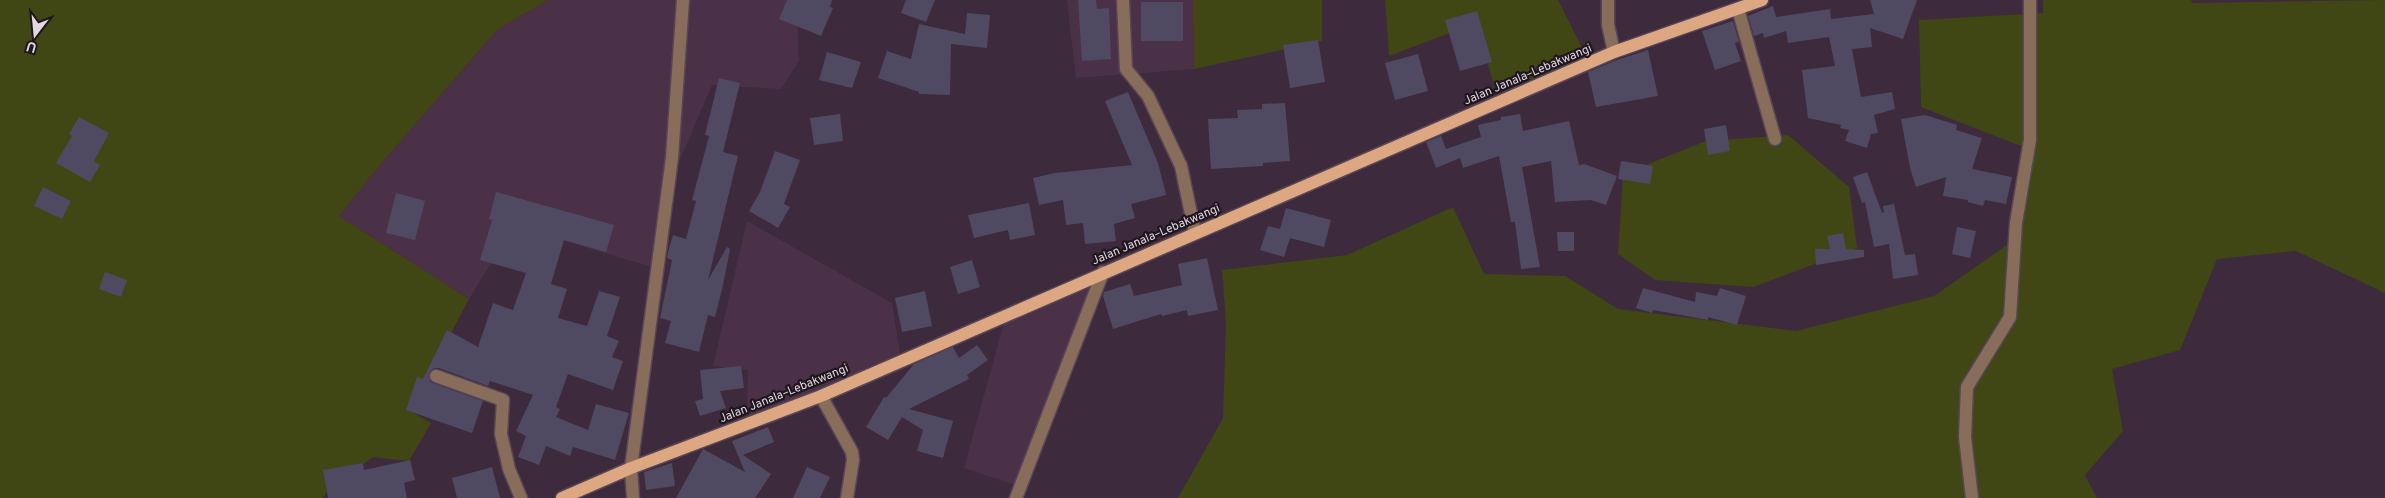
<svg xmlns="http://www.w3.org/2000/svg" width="2385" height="498" font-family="Overpass,sans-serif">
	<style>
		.built { fill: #4a3148 }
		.green { fill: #404714 }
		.building { fill: #504962 }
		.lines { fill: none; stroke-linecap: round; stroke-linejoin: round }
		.minor-casing { stroke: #584657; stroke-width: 15 }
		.major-casing { stroke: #584657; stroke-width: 15 }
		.minor { stroke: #886d5b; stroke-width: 12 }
		.major { stroke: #dda881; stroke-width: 12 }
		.labels { text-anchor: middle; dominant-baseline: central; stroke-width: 4.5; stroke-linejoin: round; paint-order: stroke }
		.street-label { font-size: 12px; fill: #e3d7e2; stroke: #1f161e }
	</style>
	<rect width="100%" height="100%" fill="#3d2a3c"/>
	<g class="built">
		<path d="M548,0H796L799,61L781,89L712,85L671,181L652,267L514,226L469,299L339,216L385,159L498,29Z"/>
		<path d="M1067,0H1193L1194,69L1076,78Z"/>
		<path d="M747,221L892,303L900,353L747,420L748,370L713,366Z"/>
		<path d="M1092,281L1022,487L964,468L1008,308Z"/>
	</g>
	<g class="green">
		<path d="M0,0H548L498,29L385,159L339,216L469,299L410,411L431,423L409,461L373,457L327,491L323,498H0Z"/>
		<path d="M1193,0H1322V41L1194,69Z"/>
		<path d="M1385,0H1558L1587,58L1496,92L1476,23L1389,56Z"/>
		<path d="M2043,0H2191L2192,3L2385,0V293L2296,251L2217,259L2180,350L2112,369L2123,431L2085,475L2097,498H1178L1223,418L1226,324L1222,270L1347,255L1453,207L1484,274L1565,276L1618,309L1796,331L1934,296L2010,243L2031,150L1921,107L1919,20L2043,13Z"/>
		<path d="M1788,135L1849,187L1857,248L1753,287L1655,280L1618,254L1623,174L1706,141Z"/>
	</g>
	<g class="building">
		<path d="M787,0H832L830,7L833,8L821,36L779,19Z"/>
		<path d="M906,0H935L926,22L901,13Z"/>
		<path d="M1078,0H1096L1097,9L1109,8L1111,59L1082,61Z"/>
		<path d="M1870,0H1917L1903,39L1870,28L1872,47L1852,49L1861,97L1892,92L1895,109L1874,115L1878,133L1871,134L1867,148L1845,141L1849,130L1840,128L1841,125L1808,118L1802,70L1835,66L1829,37L1788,43L1786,31L1764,38L1763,33L1754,36L1748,16L1773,6L1776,17L1830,9L1831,19L1874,14Z"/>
		<rect x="1141" y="2" width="42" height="39"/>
		<path d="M1477,11L1492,62L1460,71L1445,20Z"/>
		<path d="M967,13L990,15L987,48L951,44L950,95L919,94V92L878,78L887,51L911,59L919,24L965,34Z"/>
		<path d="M1733,21L1739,42L1735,43L1741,61L1715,70L1702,31Z"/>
		<path d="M1318,40L1325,82L1290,88L1283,45Z"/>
		<path d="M1648,50L1658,96L1596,107L1588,72L1617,60Z"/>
		<path d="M827,52L861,62L852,88L819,80Z"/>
		<path d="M1418,54L1428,91L1395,100L1385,63Z"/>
		<path d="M719,78L740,83L723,152L738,156L708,280L727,247L730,249L723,285L715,317L708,315L699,352L665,343L671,321L660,318L672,260L667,258L668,252L673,235L686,239L696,201L692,200L709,136L705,135Z"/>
		<path d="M1128,92L1158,163L1166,195L1131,204L1135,218L1114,224L1116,241L1085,244L1083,223L1066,225L1063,200L1039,205L1033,178L1055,173L1132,165L1105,101Z"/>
		<path d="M1285,103L1290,161L1263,163V166L1211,169L1208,119L1238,118L1237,110L1262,109V104Z"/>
		<path d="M840,114L843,141L814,145L810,118Z"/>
		<path d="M1520,114L1523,131L1569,121L1579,165L1584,164L1617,176L1606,205L1591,200L1555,202L1551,161L1522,167L1540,267L1521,269L1515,222H1511L1499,156L1463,168L1460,158L1436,168L1426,142L1441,136L1446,149L1481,137L1478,125L1501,120V117Z"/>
		<path d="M1925,115L1957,125L1956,130L1982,138L1972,169L2012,177L2006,204L1985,200L1983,206L1968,202V200L1943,196L1946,177L1916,187L1910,168L1901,119Z"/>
		<path d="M79,117L109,133L94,161L100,165L90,182L56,163L72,136L69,134Z"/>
		<path d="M1726,125L1730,151L1708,155L1704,129Z"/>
		<path d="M775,151L800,160L784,204L790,207L778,228L749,211L760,192Z"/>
		<path d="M1621,161L1653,166L1650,184L1618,179Z"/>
		<path d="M1867,172L1882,213L1884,212L1883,206L1894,204L1905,255L1915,254L1918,275L1893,279L1889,244L1874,247L1865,202L1862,203L1853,177Z"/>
		<path d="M43,187L71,201L62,219L34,206Z"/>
		<path d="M496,192L614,225L606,252L564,240L551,284L567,289L558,318L587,326L599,291L620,297L607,336L619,341L612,357L623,361L613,390L568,374L556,407L560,409L556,417L588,430L596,404L629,413L615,460L573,447L570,456L546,446L539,465L518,457L526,436L516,431L533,395L490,381L488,386L439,368H434L429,373L430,382L483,401L472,433L406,410L417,377L423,379L447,330L478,347L493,303L513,310L526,273L480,260L492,220L489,219Z"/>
		<path d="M396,193L425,201L415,240L386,233Z"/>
		<path d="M1029,203L1035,235L1010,240L1008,230L974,238L968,215Z"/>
		<path d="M1286,208L1331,220L1324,247L1290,238L1284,257L1260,250L1268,226L1280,229Z"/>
		<path d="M1957,227L1976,231L1970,258L1952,254Z"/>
		<path d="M1557,232H1574V251H1558Z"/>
		<path d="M1843,233L1846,249L1864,250V257L1816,265L1815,249H1830L1827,236Z"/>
		<path d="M1207,258L1218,310L1188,316L1187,310L1162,316L1161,314L1113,329L1103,296L1104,292L1130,284L1134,296L1182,285L1178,264Z"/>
		<path d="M972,260L980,287L958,294L950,267Z"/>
		<path d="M105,272L127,280L121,297L99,289Z"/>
		<path d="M1643,288L1695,302L1696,292L1717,296L1720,288L1746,296L1737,325L1708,317V320L1653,310L1652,313L1636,308Z"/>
		<path d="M925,291L932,326L902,332L895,298Z"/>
		<path d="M977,345L988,360L967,375L969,379L909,409L953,421L943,458L917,451L923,430L902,417L888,440L866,427L884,397L886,398L914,364L953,347L959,358Z"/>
		<path d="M741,366L744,388L720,391L726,408L700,416L695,401L703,399L700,370Z"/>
		<path d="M768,427L774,442L743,455L771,474L755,498H676L703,449L745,472L732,441Z"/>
		<path d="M410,460L415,480L404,483L407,498H328L323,470L363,463L364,470Z"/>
		<path d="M672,463L675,486L646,490L644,472Z"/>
		<path d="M492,467L500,498H457L452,478Z"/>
		<path d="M807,467L830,477L820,498H793Z"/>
	</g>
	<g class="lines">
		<g class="minor-casing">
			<g id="minor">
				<path d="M1123,0L1126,69L1148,96L1181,166L1195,233"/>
				<path d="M1608,0V25L1614,52"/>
				<path d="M1738,9L1775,139"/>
				<path d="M436,376L503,400L501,434L509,469L521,498"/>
				<path d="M821,396L852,452L853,460L847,498"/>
				<path d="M633,498L631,468L672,158L683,0"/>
				<path d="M1016,498L1103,272"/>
				<path d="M1972,498L1965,437L1967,387L2010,317L2016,223L2030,140V0"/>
			</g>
		</g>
		<g class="major-casing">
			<path id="major" d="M562,498L631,468L821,396L1614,52L1762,0"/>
		</g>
		<use href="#minor" class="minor"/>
		<use href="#major" class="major"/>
	</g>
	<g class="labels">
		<g class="street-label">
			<text transform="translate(1528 75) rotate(-23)">Jalan Janala–Lebakwangi</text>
			<text transform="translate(1156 235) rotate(-23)">Jalan Janala–Lebakwangi</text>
			<text transform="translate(784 394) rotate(-22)">Jalan Janala–Lebakwangi</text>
		</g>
	</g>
	<g transform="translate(35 35) rotate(196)" stroke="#1f161e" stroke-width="4" paint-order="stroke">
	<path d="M0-4L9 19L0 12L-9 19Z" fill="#e3d7e2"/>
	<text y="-8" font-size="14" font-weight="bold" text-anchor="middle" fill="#e3d7e2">U</text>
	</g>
</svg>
